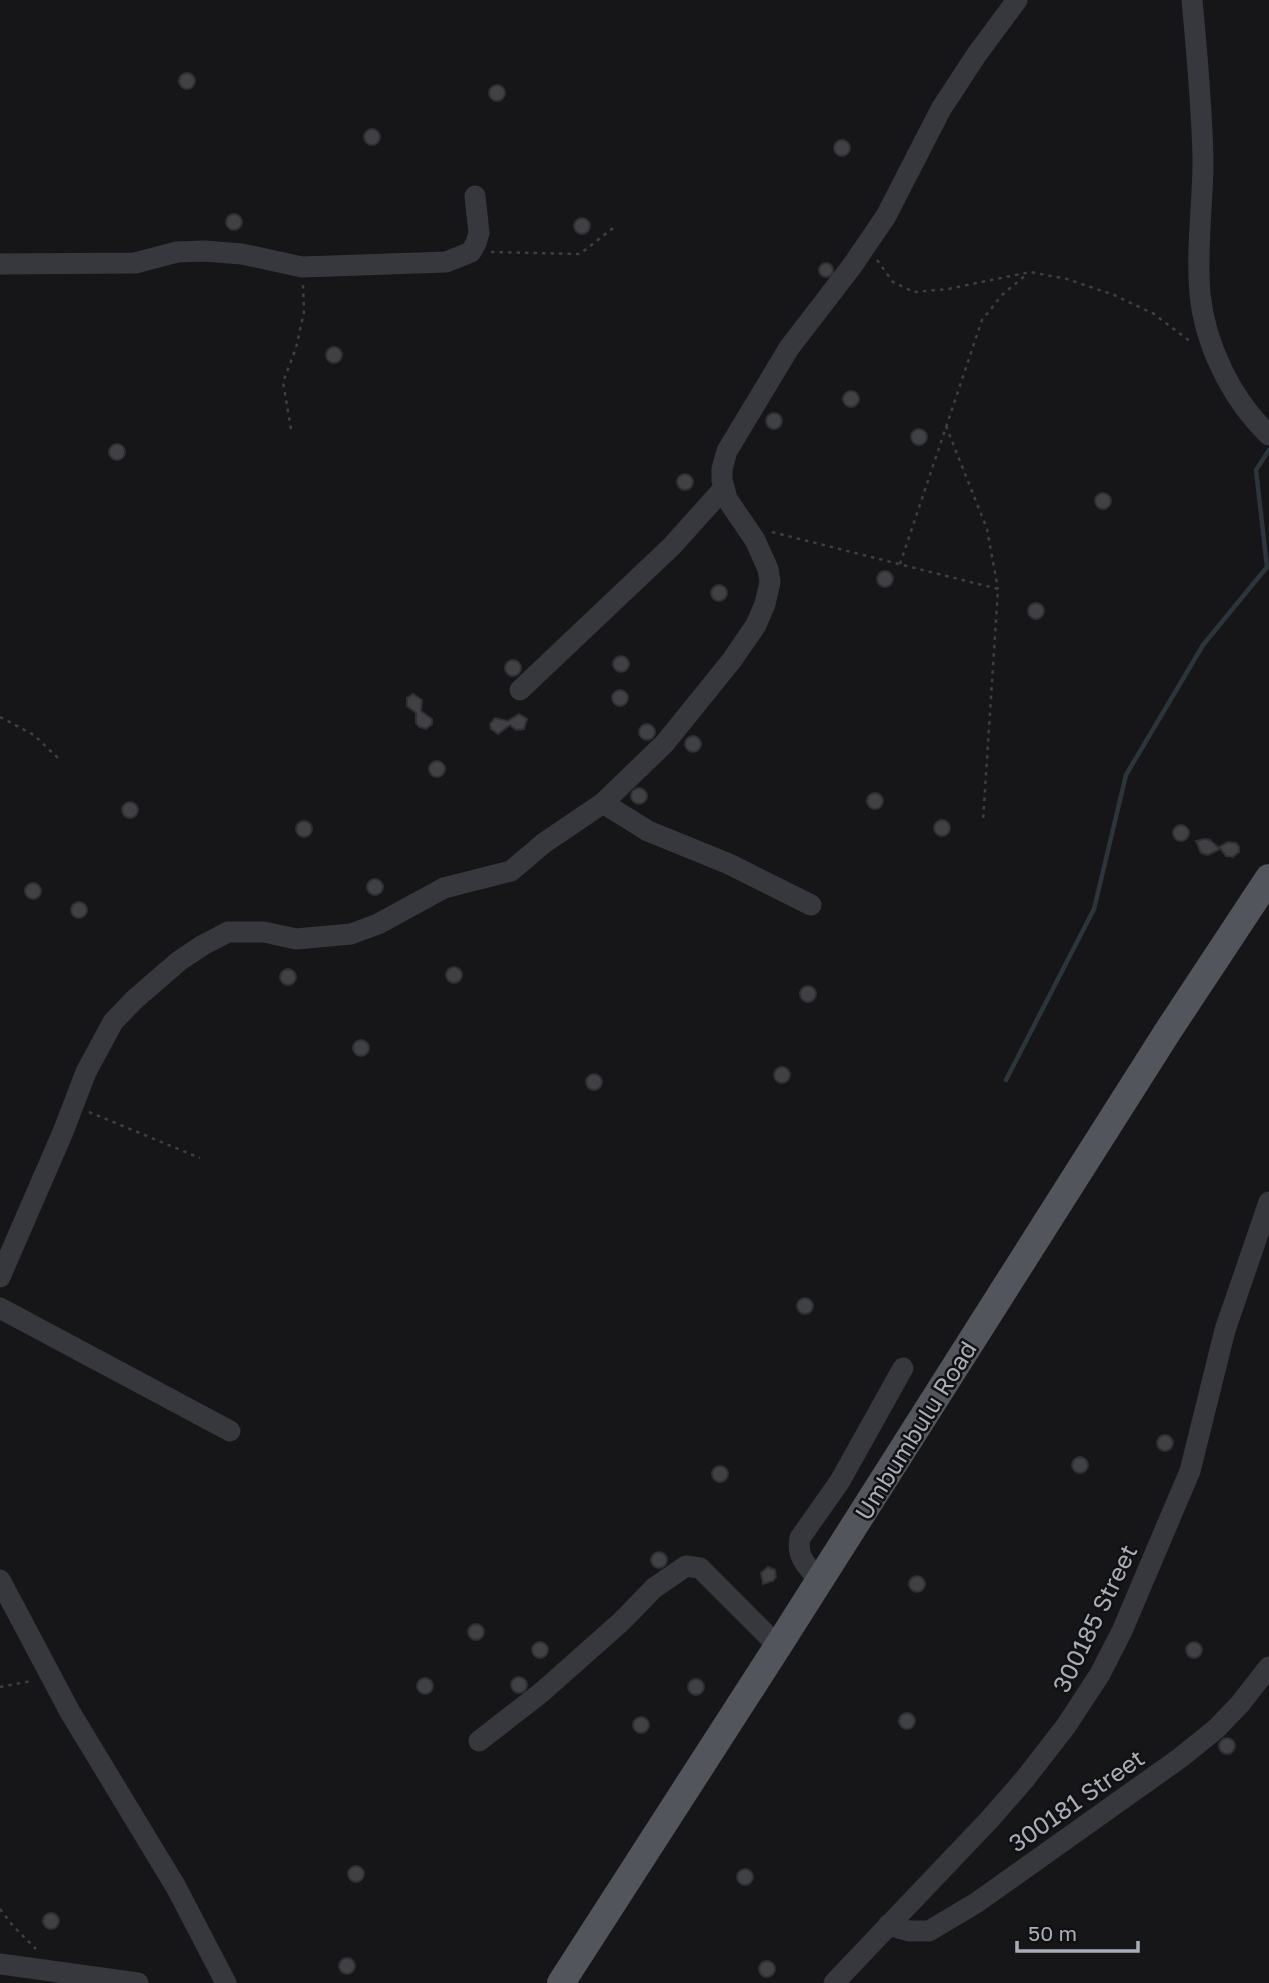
<svg xmlns="http://www.w3.org/2000/svg" width="1269" height="1983" font-family="'Golos Text',sans-serif">
	<style>
		.lines { fill: none; stroke-linecap: round; stroke-linejoin: round }
		.stream { stroke: #2c353c; stroke-width: 4.5 }
		.building { fill: #404145; stroke: #303034; stroke-width: 2 }
		.path { stroke: #3d3f44; stroke-width: 2.5; stroke-dasharray: 3.5 5; stroke-linecap: butt }
		.minor { stroke: #37383d; stroke-width: 21 }
		.major { stroke: #53555c; stroke-width: 28 }
		.labels { text-anchor: middle; dominant-baseline: central; stroke-width: 5; stroke-linejoin: round; paint-order: stroke }
		.street-label { font-size: 24px; fill: #a8adb8; stroke: #111113 }
	</style>
	<rect width="100%" height="100%" fill="#161618"/>
	<g class="lines">
		<path class="stream" d="M1006,1080L1094,909L1126,775L1203,645L1267,567L1256,470L1269,450"/>
	</g>
	<g class="building">
		<circle cx="187" cy="81" r="8"/>
		<circle cx="497" cy="93" r="8"/>
		<circle cx="372" cy="137" r="8"/>
		<circle cx="842" cy="148" r="8"/>
		<circle cx="234" cy="222" r="8"/>
		<circle cx="582" cy="226" r="8"/>
		<circle cx="826" cy="270" r="7"/>
		<circle cx="334" cy="355" r="8"/>
		<circle cx="851" cy="399" r="8"/>
		<circle cx="774" cy="421" r="8"/>
		<circle cx="919" cy="437" r="8"/>
		<circle cx="117" cy="452" r="8"/>
		<circle cx="685" cy="482" r="8"/>
		<circle cx="1103" cy="501" r="8"/>
		<circle cx="885" cy="579" r="8"/>
		<circle cx="719" cy="593" r="8"/>
		<circle cx="1036" cy="611" r="8"/>
		<circle cx="621" cy="664" r="8"/>
		<circle cx="513" cy="668" r="8"/>
		<circle cx="620" cy="698" r="8"/>
		<path d="M413,694L422,700L421,711L432,719V724L426,729L419,727L416,723V713L407,706V698Z"/>
		<path d="M519,714L527,719L524,729L516,730L510,725L498,734L491,729L490,724L495,718L508,721Z"/>
		<circle cx="647" cy="732" r="8"/>
		<circle cx="693" cy="744" r="8"/>
		<circle cx="437" cy="769" r="8"/>
		<circle cx="639" cy="796" r="8"/>
		<circle cx="875" cy="801" r="8"/>
		<circle cx="130" cy="810" r="8"/>
		<circle cx="942" cy="828" r="8"/>
		<circle cx="304" cy="829" r="8"/>
		<circle cx="1181" cy="833" r="8"/>
		<path d="M1205,839L1210,840L1220,849L1208,855L1201,853L1196,841Z"/>
		<path d="M1228,842L1236,843L1239,847V852L1233,857L1226,856L1219,847Z"/>
		<circle cx="375" cy="887" r="8"/>
		<circle cx="33" cy="891" r="8"/>
		<circle cx="79" cy="910" r="8"/>
		<circle cx="454" cy="975" r="8"/>
		<circle cx="288" cy="977" r="8"/>
		<circle cx="808" cy="994" r="8"/>
		<circle cx="361" cy="1048" r="8"/>
		<circle cx="782" cy="1075" r="8"/>
		<circle cx="594" cy="1082" r="8"/>
		<circle cx="805" cy="1306" r="8"/>
		<circle cx="1165" cy="1443" r="8"/>
		<circle cx="1080" cy="1465" r="8"/>
		<circle cx="720" cy="1474" r="8"/>
		<circle cx="659" cy="1560" r="8"/>
		<path d="M768,1567L775,1570L776,1577L773,1581L763,1584L761,1573Z"/>
		<circle cx="917" cy="1584" r="8"/>
		<circle cx="476" cy="1632" r="8"/>
		<circle cx="540" cy="1650" r="8"/>
		<circle cx="1194" cy="1650" r="8"/>
		<circle cx="519" cy="1685" r="8"/>
		<circle cx="425" cy="1686" r="8"/>
		<circle cx="696" cy="1687" r="8"/>
		<circle cx="907" cy="1721" r="8"/>
		<circle cx="641" cy="1725" r="8"/>
		<circle cx="1227" cy="1746" r="8"/>
		<circle cx="356" cy="1874" r="8"/>
		<circle cx="745" cy="1877" r="8"/>
		<circle cx="51" cy="1921" r="8"/>
		<circle cx="347" cy="1966" r="8"/>
		<circle cx="767" cy="1969" r="8"/>
	</g>
	<g class="lines">
		<g class="path">
			<path d="M491,252L580,254L617,225"/>
			<path d="M877,260L893,282L914,292L948,289L1030,272L1067,279L1114,295L1154,314L1191,342"/>
			<path d="M946,426L987,529L998,589"/>
			<path d="M291,429L283,382L296,348L304,312L303,284"/>
			<path d="M772,532L998,589L983,821"/>
			<path d="M900,564L982,320L1002,295L1027,274"/>
			<path d="M0,717L34,735L59,759"/>
			<path d="M89,1112L200,1158"/>
			<path d="M0,1687L31,1681"/>
			<path d="M0,1909L13,1926L36,1949"/>
		</g>
		<g class="minor">
			<path d="M1192,0C1197,53 1202,106 1203,160C1203,204 1196,249 1200,294C1205,345 1232,400 1269,435"/>
			<path d="M0,264L135,263L177,252L204,251L242,254L302,267L446,262L471,252L476,243L479,233L475,196"/>
			<path d="M520,690L672,546L724,488"/>
			<path d="M603,803L648,831L729,864L811,905"/>
			<path d="M0,1277L63,1132L86,1072L113,1022L134,1000L179,961L203,945L228,932H264L296,939L351,934L378,924L444,888L511,871L544,843L603,803L665,743L732,660L756,625L765,604L770,582L768,569L755,540L727,499L722,480V469L727,451L789,348L852,266L886,216L941,109L977,54L1017,0"/>
			<path d="M0,1308L230,1431"/>
			<path d="M0,1580L70,1712L176,1887L226,1983"/>
			<path d="M819,1580C807,1566 796,1557 800,1538L840,1481L903,1368"/>
			<path d="M479,1741L542,1692L622,1621L654,1588L686,1566L700,1568L778,1646"/>
			<path d="M888,1925L909,1931H929L976,1903L1180,1758L1216,1729L1240,1704L1269,1667"/>
			<path d="M0,1964L138,1983"/>
			<path d="M834,1983L990,1819L1024,1780L1066,1726L1100,1674L1122,1631L1190,1471L1225,1330L1269,1202"/>
		</g>
		<path class="major" d="M561,1983L778,1646L1168,1031L1269,878"/>
	</g>
	<g class="labels">
		<g class="street-label">
			<text transform="translate(915 1430) rotate(-58)">Umbumbulu Road</text>
			<text transform="translate(1094 1618) rotate(-64)">300185 Street</text>
			<text transform="translate(1076 1800) rotate(-35)">300181 Street</text>
		</g>
	</g>
	<path d="M1017 1941v10h121v-10" fill="none" stroke="#a8adb8" stroke-width="3.5"/>
	<text x="1028" y="1941" font-size="21" fill="#a8adb8" stroke="#111113" stroke-width="5" paint-order="stroke">50 m</text>
</svg>
